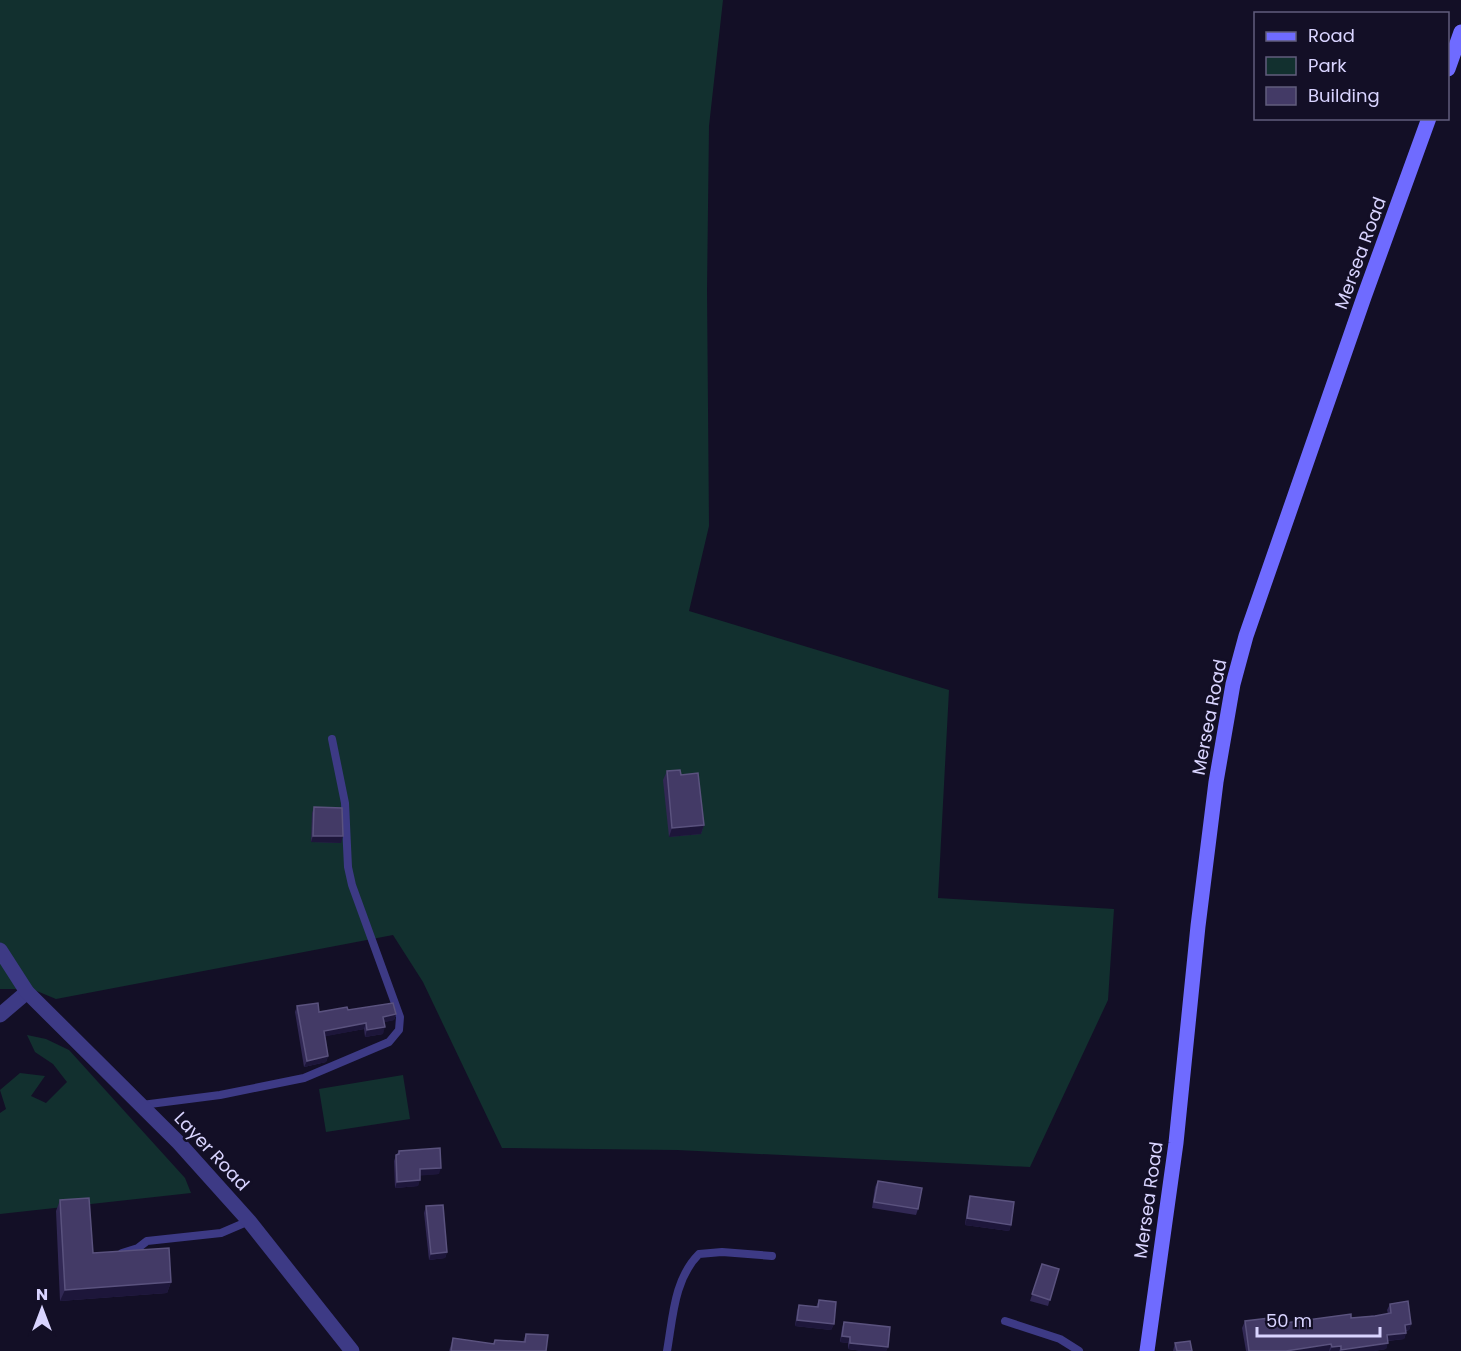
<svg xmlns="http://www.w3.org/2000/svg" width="1461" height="1351" font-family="Poppins,sans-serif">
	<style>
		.green { fill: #12302f }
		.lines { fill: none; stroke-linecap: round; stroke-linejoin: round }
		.service { stroke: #3d3a85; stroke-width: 8 }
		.minor { stroke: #3d3a85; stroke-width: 15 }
		.tertiary { stroke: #3d3a85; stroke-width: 15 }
		.secondary { stroke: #6f6bff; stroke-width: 15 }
		.wall { fill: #312854 }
		.shaded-wall { fill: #1d163a }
		.building { fill: #433a66; stroke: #5a527e; stroke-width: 1.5 }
		.labels { text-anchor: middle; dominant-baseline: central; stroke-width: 5; stroke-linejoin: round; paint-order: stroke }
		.street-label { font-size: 18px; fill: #d9d4ff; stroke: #130f26 }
	</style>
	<rect width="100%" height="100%" fill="#130f26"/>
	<g class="green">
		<path d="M0,0H723L709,126L707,290L709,526L689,611L949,690L938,898L1114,909L1108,1000L1030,1167L677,1150L502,1148L423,982L393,935L56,999L32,989H0Z"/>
		<path d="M27,1035L46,1039L69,1050L185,1178L191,1193L0,1214V1113L6,1109L0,1090L20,1073L45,1076L31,1096L46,1103L67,1082L53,1064L35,1052Z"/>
		<path d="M403,1075L410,1119L326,1132L319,1089Z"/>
	</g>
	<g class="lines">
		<g class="service">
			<path d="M142,1105L220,1095L304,1078L389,1042L399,1030L400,1017L352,885L348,867L345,803L332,739"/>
			<path d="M122,1253L138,1248L147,1241L221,1233L249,1221"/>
			<path d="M1005,1321L1060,1339L1079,1351"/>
			<path d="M667,1351C673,1317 674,1279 699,1254L722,1252L772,1256"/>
		</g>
		<path class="minor" d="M0,1015L27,992"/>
		<path class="tertiary" d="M0,950L27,992L179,1143L249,1221L352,1351"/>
		<g class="secondary">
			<path d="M1448,69L1461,32"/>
			<path d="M1147,1351L1176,1143L1198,926L1216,782L1233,684L1246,636L1364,297L1429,118"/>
		</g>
	</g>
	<g class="wall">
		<path d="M667,771L681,775L704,825L701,834L669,837L663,780Z"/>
		<path d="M314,807L341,843L311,842L312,813Z"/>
		<path d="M297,1006L319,1012L348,1010L396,1014L394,1020L384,1022L383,1034L365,1037L364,1029L325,1036L328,1056L326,1062L304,1067L295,1012Z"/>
		<path d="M399,1151L439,1174L420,1175L418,1186L395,1188L394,1161L396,1155L397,1154Z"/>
		<path d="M878,1181L918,1209L916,1215L872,1208L875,1187Z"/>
		<path d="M970,1196L1011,1225L1009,1231L965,1225L968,1202Z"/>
		<path d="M60,1200L93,1253L171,1282L167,1293L60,1301L56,1211Z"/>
		<path d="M426,1206L447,1252L445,1258L429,1260L424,1213Z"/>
		<path d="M1042,1264L1059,1269L1048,1306L1030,1301Z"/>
		<path d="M819,1300L834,1324L831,1330L795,1326L797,1311L799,1305L816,1307Z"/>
		<path d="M1390,1304L1411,1324L1409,1330L1406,1331V1333L1404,1339L1388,1341L1386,1349L1374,1351H1246L1242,1328L1245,1321L1270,1325L1351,1318L1388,1314L1387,1310Z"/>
		<path d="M844,1322L888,1347L886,1351H862L848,1349V1343L840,1342L842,1328Z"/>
		<path d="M526,1334L546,1351H449L453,1338L493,1344L495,1340L523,1342Z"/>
		<path d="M1175,1343L1192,1351H1173Z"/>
	</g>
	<g class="shaded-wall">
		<path d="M704,825L701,834L669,837L672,828Z"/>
		<path d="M313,836H343L341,843L311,842Z"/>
		<path d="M396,1014L394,1020L381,1023L383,1017Z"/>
		<path d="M366,1023L364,1029L322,1037L324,1031Z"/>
		<path d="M385,1027L383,1034L365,1037L367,1030Z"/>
		<path d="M328,1056L326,1062L304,1067L307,1061Z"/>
		<path d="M441,1168L439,1174L417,1176L420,1169Z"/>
		<path d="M420,1180L418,1186L395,1188L397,1182Z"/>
		<path d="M967,1218L1011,1225L1009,1231L965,1225Z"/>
		<path d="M447,1252L445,1258L429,1260L431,1254Z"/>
		<path d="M171,1282L167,1293L60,1301L65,1290Z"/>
		<path d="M797,1320L834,1324L831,1330L795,1326Z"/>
		<path d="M1411,1324L1409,1330L1402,1331L1405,1325Z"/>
		<path d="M1406,1333L1404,1339L1385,1341L1387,1335Z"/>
		<path d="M842,1336L850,1337L848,1343L840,1342Z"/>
		<path d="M850,1343L888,1347L886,1351H862L848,1349Z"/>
		<path d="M1388,1343L1386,1349L1374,1351H1341V1350Z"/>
		<path d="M1331,1344L1329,1351H1286Z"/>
		<path d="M1341,1346L1339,1351H1330L1332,1347Z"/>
	</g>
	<g class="building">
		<path d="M680,770L681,775L698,773L704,825L672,828L667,771Z"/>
		<path d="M314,807L342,808L343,836H313Z"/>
		<path d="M318,1003L319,1012L347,1007L348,1010L393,1003L396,1014L383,1017L385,1027L367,1030L366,1023L324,1031L328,1056L307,1061L297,1006Z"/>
		<path d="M440,1148L441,1168L420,1169V1180L397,1182L396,1155L399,1154V1151Z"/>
		<path d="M878,1181L922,1188L918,1209L874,1202Z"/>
		<path d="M970,1196L1014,1202L1011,1225L967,1218Z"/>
		<path d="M89,1198L93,1253L169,1248L171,1282L65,1290L60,1200Z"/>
		<path d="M443,1205L447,1252L431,1254L426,1206Z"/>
		<path d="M1042,1264L1059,1269L1050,1300L1032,1294Z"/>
		<path d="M819,1300L836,1302L834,1324L797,1320L799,1305L818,1307Z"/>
		<path d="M1408,1301L1411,1324L1405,1325L1406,1333L1387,1335L1388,1343L1341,1350V1346L1332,1347L1331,1344L1286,1351H1249L1245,1321L1269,1318L1270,1325L1351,1314V1318L1375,1316L1391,1313L1390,1304Z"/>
		<path d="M844,1322L890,1327L888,1347L850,1343V1337L842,1336Z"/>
		<path d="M526,1334L548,1335L546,1351H451L453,1338L494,1344L495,1340L525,1342Z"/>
		<path d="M1190,1341L1192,1351H1177L1175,1343Z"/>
	</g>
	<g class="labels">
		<g class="street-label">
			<text transform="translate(1360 253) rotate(-70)">Mersea Road</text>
			<text transform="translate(1209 717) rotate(-79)">Mersea Road</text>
			<text transform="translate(212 1151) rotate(47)">Layer Road</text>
			<text transform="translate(1148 1200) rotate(-82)">Mersea Road</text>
		</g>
	</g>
	<rect x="1254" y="12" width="195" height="108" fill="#130f26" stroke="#625e7d" stroke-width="1.5"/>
	<rect x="1266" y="32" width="30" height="9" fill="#6f6bff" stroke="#625e7d" stroke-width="1.5"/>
	<text x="1308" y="42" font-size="18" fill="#d9d4ff">Road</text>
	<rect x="1266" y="57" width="30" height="18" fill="#12302f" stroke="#625e7d" stroke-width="1.5"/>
	<text x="1308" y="72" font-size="18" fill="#d9d4ff">Park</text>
	<rect x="1266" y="87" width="30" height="18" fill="#433a66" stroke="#625e7d" stroke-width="1.5"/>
	<text x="1308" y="102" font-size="18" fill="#d9d4ff">Building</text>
	<g transform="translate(42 1309)" stroke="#130f26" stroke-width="4.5" paint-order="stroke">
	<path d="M0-4.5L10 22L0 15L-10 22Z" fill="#d9d4ff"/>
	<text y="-9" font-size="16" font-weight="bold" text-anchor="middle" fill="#d9d4ff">N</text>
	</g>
	<path d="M1257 1327v9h123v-9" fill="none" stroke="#d9d4ff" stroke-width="3"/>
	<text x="1266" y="1327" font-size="18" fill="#d9d4ff" stroke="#130f26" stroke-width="4.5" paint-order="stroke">50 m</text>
</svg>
